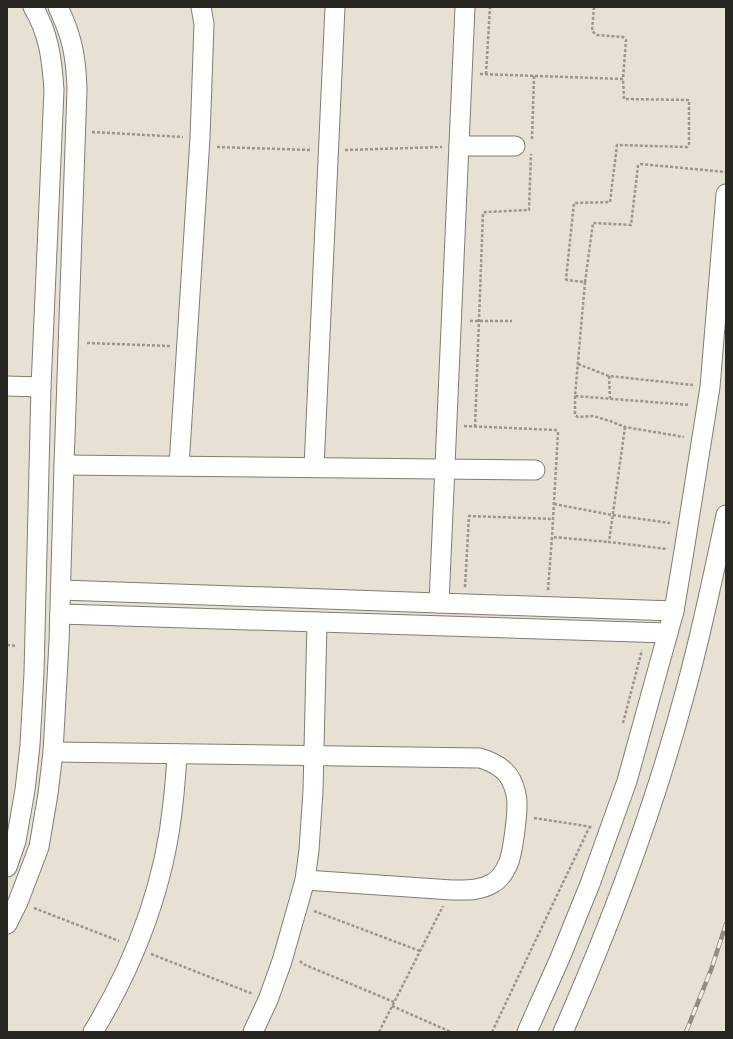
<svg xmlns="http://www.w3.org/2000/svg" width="733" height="1039" font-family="Commissioner,sans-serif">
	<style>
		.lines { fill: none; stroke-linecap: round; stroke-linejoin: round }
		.minor-casing { stroke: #827d71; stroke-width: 21 }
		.path { stroke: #9b968c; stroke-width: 2.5; stroke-dasharray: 3 2; stroke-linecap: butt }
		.minor { stroke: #fff; stroke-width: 19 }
		.rail-casing { stroke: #918d83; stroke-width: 4.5 }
		.rail { stroke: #f4eee0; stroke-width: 3; stroke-dasharray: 9; stroke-linecap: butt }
	</style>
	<rect width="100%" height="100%" fill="#e7e1d3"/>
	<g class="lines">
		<g class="minor-casing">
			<g id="minor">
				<path d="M459,146H515"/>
				<path d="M7,386L41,387"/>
				<path d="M64,465L535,470"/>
				<path d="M179,466L200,138L204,24L201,7"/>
				<path d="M314,467L335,7"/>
				<path d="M61,590L674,611"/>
				<path d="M439,603L465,7"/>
				<path d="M60,614L668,633"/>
				<path d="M53,752L480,758C493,762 505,768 511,780C515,788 517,796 517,804C517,817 513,853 508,864C505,871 500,879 493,883C480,891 466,890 452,890L305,880"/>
				<path d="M7,867L16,841L25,790L30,745L34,673L41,387L54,90C52,60 49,33 33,7"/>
				<path d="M7,924L18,902L39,847L48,794L53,752L59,642L64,465L77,89C76,56 72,36 58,7"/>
				<path d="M93,1032C135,963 165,884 173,803C175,787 176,771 177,754"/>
				<path d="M253,1032L268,1000L282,961L305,880L309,850L313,791L317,622"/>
				<path d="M527,1032L560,958L590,884L627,781L674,611L684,551L710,387L726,194"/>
				<path d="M563,1032C612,921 655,806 686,689C702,631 714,573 726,515"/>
			</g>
		</g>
		<g class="path">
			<path d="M594,7L592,31L597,35L623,37L626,40L623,79"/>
			<path d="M480,74L623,79L624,99L689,100V144L687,147L617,145L610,202L574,203L566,279L567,280L585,282L575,396L690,405"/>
			<path d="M486,74L490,7"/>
			<path d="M92,132L183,137"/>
			<path d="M532,139L534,76"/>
			<path d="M217,147L310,150"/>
			<path d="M345,150L442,147"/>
			<path d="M585,282L593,223L631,225L638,166L640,164L726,172"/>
			<path d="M470,321H512"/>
			<path d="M87,343L170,346"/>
			<path d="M578,364L609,376L693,385"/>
			<path d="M609,376L610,398"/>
			<path d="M575,396V415L578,417L593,416L610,421L625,427L684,437"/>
			<path d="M464,426L556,430L558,432L552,537"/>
			<path d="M475,427L483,213L486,212L529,210L531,154"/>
			<path d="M625,427L609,542L667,549"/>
			<path d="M554,504L612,515L670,523"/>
			<path d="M465,587L469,516L554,519"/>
			<path d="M548,590L552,537L609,542"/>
			<path d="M7,645L17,646"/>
			<path d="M623,723L642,650"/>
			<path d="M534,818L592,827"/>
			<path d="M34,908L119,941"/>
			<path d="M314,911L420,951"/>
			<path d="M151,954L253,994"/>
			<path d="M300,961L303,964L394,1002"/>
			<path d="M392,1006L451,1032"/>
			<path d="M379,1032L443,906"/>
			<path d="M492,1032L589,828"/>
		</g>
		<use href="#minor" class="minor"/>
		<g class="rail-casing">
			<path id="rail" d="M686,1032L711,970L726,924"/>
		</g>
		<use href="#rail" class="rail"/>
	</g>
	<rect width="733" height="1039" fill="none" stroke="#282621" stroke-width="16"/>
</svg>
